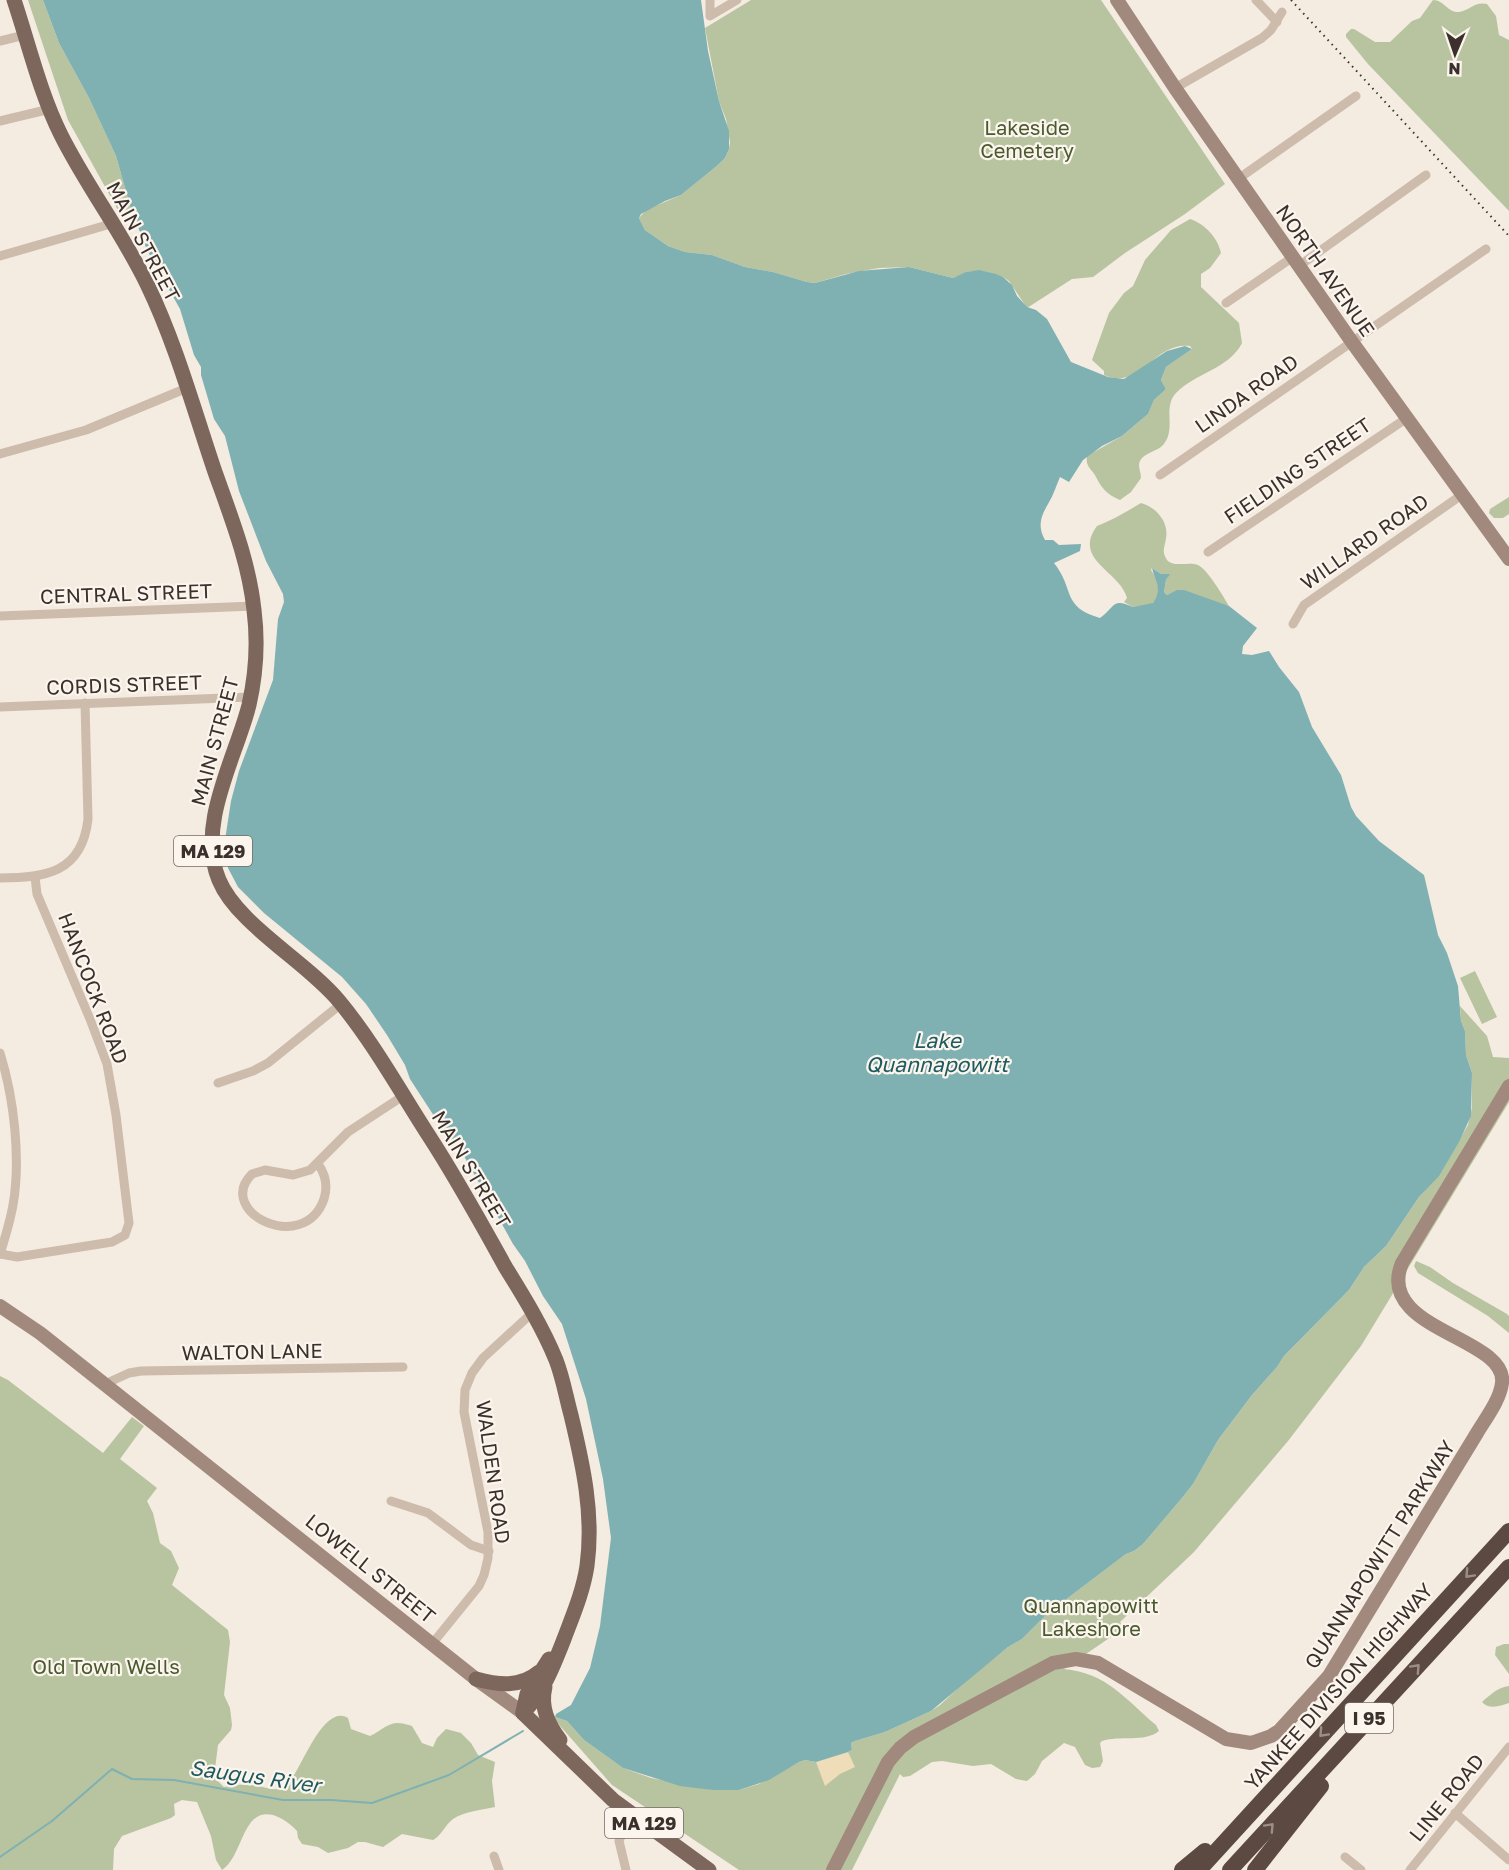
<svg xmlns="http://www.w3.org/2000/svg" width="1509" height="1870" font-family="'Golos Text',sans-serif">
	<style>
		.green { fill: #b8c4a0 }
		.sand { fill: #efdcb8 }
		.water { fill: #7fb0b2 }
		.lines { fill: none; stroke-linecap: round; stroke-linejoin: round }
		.stream { stroke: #7fb0b2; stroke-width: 2 }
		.street { stroke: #cdbbac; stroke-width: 9 }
		.secondary { stroke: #a18a7d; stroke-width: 14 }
		.primary { stroke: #7d675c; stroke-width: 15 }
		.highway { stroke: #5c4a42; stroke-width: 16 }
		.rail { stroke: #3b302b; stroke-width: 2; stroke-dasharray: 1.5 4.5; stroke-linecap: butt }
		.oneway { stroke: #9c8e87 }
		.labels { text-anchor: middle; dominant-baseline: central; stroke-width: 4.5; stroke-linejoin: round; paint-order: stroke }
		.shield { fill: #fbf5ee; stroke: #756b66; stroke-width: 1.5 }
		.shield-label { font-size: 18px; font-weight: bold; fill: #3b302b }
		.park-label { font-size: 20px; fill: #4a5a2e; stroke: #fbf5ee }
		.street-label { font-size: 20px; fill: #3b302b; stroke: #fbf5ee }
		.water-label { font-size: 21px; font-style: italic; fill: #1f5a5e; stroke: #fbf5ee }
	</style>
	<rect width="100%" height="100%" fill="#f4ebe1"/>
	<g class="green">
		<path d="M28,0H43L59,43L89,98L116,156L131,209L119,212L68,120Z"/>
		<path d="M751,0H1101L1225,184L1185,214L1125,253L1093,277L1072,279L1027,308L1009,281L1003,277L987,272L971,271L953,278L909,267L879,268L846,274L815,283L807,282L773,272L745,267L712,255L685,252L668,246L645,230L639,218L646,210L681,195L718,165L725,158L729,149L730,142L726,119L719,101L705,28Z"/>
		<path d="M1433,0C1444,0 1448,13 1459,12C1470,10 1475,1 1487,4L1496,16L1499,35L1509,40V211L1368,64L1346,37V34L1351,29H1354L1375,42H1390L1412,21L1420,18Z"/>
		<path d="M1190,219C1205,224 1218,238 1221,253L1210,268L1201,274V287L1239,323L1242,343C1229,369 1195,373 1176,393C1162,408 1177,429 1163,445C1157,452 1140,453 1139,465C1139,469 1141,474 1141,478L1131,492L1120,500C1108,495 1102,489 1096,477C1092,469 1085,467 1087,456L1122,436L1148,414L1154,400L1166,389L1161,380L1166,367L1192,349L1190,346C1154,341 1141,391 1104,375V371L1092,360L1109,313L1124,293L1133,286L1145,260L1171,230Z"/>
		<path d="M1509,497V514L1503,518H1494L1489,513L1490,509Z"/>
		<path d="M1141,503C1156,507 1169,522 1166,538C1165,547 1161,551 1167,560C1174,568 1189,561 1198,565C1208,570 1223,596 1229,606C1206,603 1189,584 1167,595L1164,592L1166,580L1169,574H1161L1152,568L1151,570C1157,578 1163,596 1153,603C1148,607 1139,606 1133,607L1124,602L1127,598C1120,571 1072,560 1097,526C1113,520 1126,512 1141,503Z"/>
		<path d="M1475,971L1497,1017L1482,1024L1460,978Z"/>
		<path d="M1460,1006L1487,1036L1493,1057L1509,1058V1102L1361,1346L1288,1441L1194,1552L1120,1622L1124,1628L1064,1669C1107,1673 1125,1699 1156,1725L1159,1731C1144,1743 1120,1735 1102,1741L1100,1743L1103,1761L1100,1767L1092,1768L1085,1765L1075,1747L1064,1743L1042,1761L1035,1774L1027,1781L1016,1779L991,1764L973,1766L942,1761L932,1762L910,1776L903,1777L900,1774L852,1870H739L612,1785L554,1719L555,1717L567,1721L584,1740L623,1768L651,1778L712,1790H739L759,1784L799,1762L805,1760L816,1762L848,1752L852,1750L851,1743L855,1741L885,1732L931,1711L940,1705L968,1679L1008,1647L1022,1639L1048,1613L1126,1554L1134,1551L1143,1544L1182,1498L1193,1484L1218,1440L1252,1395L1277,1367L1284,1356L1349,1290L1364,1267L1386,1246L1419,1197L1439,1175L1468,1125L1472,1108V1073L1466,1055L1465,1031L1461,1021Z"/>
		<path d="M1416,1261L1430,1267L1453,1283L1507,1314L1509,1316V1333L1488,1316L1418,1273L1414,1266Z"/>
		<path d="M0,1376L8,1380L103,1453L132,1417L144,1426L120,1459L157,1488L147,1501L153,1513L160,1543L171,1551L179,1568L172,1585L228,1630L230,1642L224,1695L230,1708L232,1725L231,1730L218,1745L214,1777L224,1787C232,1785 242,1784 251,1785C266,1786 278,1796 290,1781C302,1767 324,1703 348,1718L351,1729L370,1736C388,1727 390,1718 412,1726L422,1743L433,1747L437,1738L446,1729L461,1733L471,1743L478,1755L495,1762L492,1781L495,1807C482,1810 465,1811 453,1819C445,1825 442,1835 433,1840L402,1834L383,1847L365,1842H358L348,1848L328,1853L318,1847L302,1844L298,1838L297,1831C291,1824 282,1818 273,1815C242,1807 243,1857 222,1870L216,1860L211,1836L197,1802L182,1800L174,1804L175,1815L171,1818L122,1836L114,1849L113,1870H0Z"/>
		<path d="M1504,1644H1509V1674L1495,1655L1496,1647Z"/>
		<path d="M1509,1686V1703C1500,1706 1489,1710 1482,1702C1490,1695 1498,1687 1509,1686Z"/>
	</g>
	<path class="sand" d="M848,1752L855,1767L840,1774L825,1786L816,1762Z"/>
	<path class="water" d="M43,0H701L708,51L719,101L729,131V149L725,158L718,165L681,195L665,201L641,214L639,218L645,230L668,246L685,252L712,255L745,267L773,272L807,282L815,283L859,271L909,267L953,278L966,272L979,270L996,274L1003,277L1012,285L1017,296L1027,307L1036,310L1047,319L1071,362L1108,377L1124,379L1167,351L1185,346L1192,349L1166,367L1161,380L1166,389L1154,400L1148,414L1122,436L1102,446L1083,460L1069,482L1060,477C1056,486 1053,496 1048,504C1041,516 1037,526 1045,540H1053L1059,545L1081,544L1080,551L1054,563C1075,589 1061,607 1100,618C1115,607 1112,597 1133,607L1153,603C1163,589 1155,581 1152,568L1161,574H1170L1166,580L1164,592L1167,595L1177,590H1184L1229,606L1257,628L1243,646L1242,654L1252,655L1269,651L1279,667L1299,692L1312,727L1341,775L1351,807L1356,816L1379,841L1424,875L1438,935L1447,953L1458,986L1461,1021L1465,1031L1466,1055L1472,1073L1471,1116L1459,1142L1439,1176L1419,1197L1386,1246L1364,1267L1349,1290L1284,1356L1277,1367L1252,1395L1218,1440L1193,1484L1182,1498L1143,1544L1134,1551L1126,1554L1048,1613L1022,1639L1008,1647L931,1711L885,1732L855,1741L851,1743L852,1750L848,1752L816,1762L805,1760L799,1762L769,1780L739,1790H712L680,1786L623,1768L584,1740L567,1721L555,1717L556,1714L571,1705L590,1668L600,1626L611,1538L603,1479L586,1399L562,1324L543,1296L525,1261L513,1244L464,1156L447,1136L410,1079L405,1065L387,1035L366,1004L342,977L264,913L238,887L228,868L225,840L231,801L239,771L273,680L278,619L284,602L283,594L266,561L239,491L225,436L214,419L201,375V367L194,355L180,309L147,250L131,209L116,156L89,98L59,43Z"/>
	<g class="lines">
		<path class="stream" d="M0,1857L52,1821L112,1769L132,1779L174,1780L283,1800H331L372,1803L449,1775L523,1731"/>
		<g class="street">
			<path d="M710,0V16L737,0"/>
			<path d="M1256,0L1277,22"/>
			<path d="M0,41L25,35"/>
			<path d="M1175,88L1262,38L1271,30L1282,12"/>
			<path d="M0,121L50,109"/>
			<path d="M1238,179L1356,96"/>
			<path d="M0,256L114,223"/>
			<path d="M1299,266L1426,175"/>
			<path d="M1226,303L1293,257"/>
			<path d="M0,454L86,430L187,388"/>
			<path d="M1160,475L1486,249"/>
			<path d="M1208,552L1407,418"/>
			<path d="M0,616L254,606"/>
			<path d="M1293,624L1304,605L1463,494"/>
			<path d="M0,707L250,697"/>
			<path d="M0,878C45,878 82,873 88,819L85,703"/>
			<path d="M0,1053C14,1098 21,1159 13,1205C10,1222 5,1238 0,1254"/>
			<path d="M218,1083L253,1071L268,1063L341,1004"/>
			<path d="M318,1164C326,1175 328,1186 324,1199C304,1256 214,1212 252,1174L265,1170L293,1175L310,1170L348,1132L403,1096"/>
			<path d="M0,1254L17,1257L112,1242L125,1235L129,1223L116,1115L107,1064L90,1019L37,894L35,877"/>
			<path d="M105,1384L129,1373L141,1371L403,1367"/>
			<path d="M391,1501L428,1513L471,1545L489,1551"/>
			<path d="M432,1644L479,1586L484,1575L488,1558V1532L464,1412L465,1390L472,1373L483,1358L532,1313"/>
			<path d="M1455,1813L1509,1860"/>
			<path d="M494,1856L499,1870"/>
			<path d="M1345,1857L1361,1870"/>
			<path d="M626,1870L619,1841L630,1814"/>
			<path d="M1410,1870L1509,1747"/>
		</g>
		<g class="secondary">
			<path d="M1117,0L1175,88L1352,342L1509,559"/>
			<path d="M0,1306L40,1333L476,1679L523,1713"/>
			<path d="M833,1870L888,1762L900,1748L914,1737L1053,1663L1076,1659L1098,1663L1226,1739L1251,1743L1271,1736L1279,1731L1329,1676L1477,1433C1486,1418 1500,1400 1502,1383C1508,1337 1374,1330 1402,1263L1509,1086"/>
		</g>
		<g class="primary">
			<path d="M14,0C29,45 40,93 61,135C87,187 122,232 147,284C176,344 194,410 215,472C231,517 249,562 254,610C258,641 256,674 249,705C236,757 196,825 219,880C237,924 307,962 339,1001C373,1042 400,1091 429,1136C457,1179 481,1223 506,1268C524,1297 543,1328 556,1360C563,1378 566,1397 571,1415C583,1465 594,1514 587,1566C583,1592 573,1615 564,1639C553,1667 544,1691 523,1713"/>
			<path d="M476,1679C498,1685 520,1688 539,1672"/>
			<path d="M545,1687C540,1707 548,1724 560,1740"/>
			<path d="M523,1712L527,1694L549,1659"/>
			<path d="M523,1713L613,1800L709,1870"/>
		</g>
		<g class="highway">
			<path d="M1182,1870L1205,1851"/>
			<path d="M1199,1870L1509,1531"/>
			<path d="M1230,1870L1509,1567"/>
			<path d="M1255,1870L1321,1786"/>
		</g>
		<path class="rail" d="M1291,0L1509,236"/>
	</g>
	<defs><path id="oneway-chevron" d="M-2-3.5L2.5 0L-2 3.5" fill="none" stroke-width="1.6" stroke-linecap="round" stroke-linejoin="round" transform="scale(1.5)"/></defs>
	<g class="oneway">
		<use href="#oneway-chevron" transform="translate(1469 1574) rotate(133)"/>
		<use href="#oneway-chevron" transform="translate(1416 1668) rotate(-47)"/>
		<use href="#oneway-chevron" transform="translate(1323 1733) rotate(133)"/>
		<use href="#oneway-chevron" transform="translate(1270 1827) rotate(-47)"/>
	</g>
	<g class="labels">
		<g class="shield">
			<rect x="174" y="836" width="78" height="30" rx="4.5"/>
			<rect x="1345" y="1703" width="48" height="30" rx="4.5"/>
			<rect x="605" y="1808" width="78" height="30" rx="4.5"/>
		</g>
		<g class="shield-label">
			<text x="213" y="851">MA 129</text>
			<text x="1369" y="1718">I 95</text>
			<text x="644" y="1823">MA 129</text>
		</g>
		<g class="park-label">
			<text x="1027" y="127">Lakeside<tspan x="1027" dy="23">Cemetery</tspan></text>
			<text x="1091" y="1605">Quannapowitt<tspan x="1091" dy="23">Lakeshore</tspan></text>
			<text x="106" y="1666">Old Town Wells</text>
		</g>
		<g class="street-label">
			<text transform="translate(144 241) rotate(62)">MAIN STREET</text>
			<text transform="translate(1326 270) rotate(55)">NORTH AVENUE</text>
			<text transform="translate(1246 393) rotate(-35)">LINDA ROAD</text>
			<text transform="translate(1297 470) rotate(-34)">FIELDING STREET</text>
			<text transform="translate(1364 541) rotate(-35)">WILLARD ROAD</text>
			<text transform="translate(126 593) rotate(-2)">CENTRAL STREET</text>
			<text transform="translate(124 684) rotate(-2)">CORDIS STREET</text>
			<text transform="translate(214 741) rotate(-75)">MAIN STREET</text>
			<text transform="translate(94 988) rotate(69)">HANCOCK ROAD</text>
			<text transform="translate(472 1169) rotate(59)">MAIN STREET</text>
			<text transform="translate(252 1351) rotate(-1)">WALTON LANE</text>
			<text transform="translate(494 1472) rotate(82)">WALDEN ROAD</text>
			<text transform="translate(1379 1554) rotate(-58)">QUANNAPOWITT PARKWAY</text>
			<text transform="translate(371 1568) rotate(39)">LOWELL STREET</text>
			<text transform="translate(1338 1686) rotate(-48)">YANKEE DIVISION HIGHWAY</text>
			<text transform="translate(1446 1797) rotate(-51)">LINE ROAD</text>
		</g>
		<g class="water-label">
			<text x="937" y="1040">Lake<tspan x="937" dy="24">Quannapowitt</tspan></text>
			<text transform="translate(255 1776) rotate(8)">Saugus River</text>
		</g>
	</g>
	<g transform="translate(1455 54) rotate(182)" stroke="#fbf5ee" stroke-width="4.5" paint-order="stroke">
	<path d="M0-4.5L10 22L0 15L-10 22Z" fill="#3b302b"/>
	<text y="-9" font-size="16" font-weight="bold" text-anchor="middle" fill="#3b302b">N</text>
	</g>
</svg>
